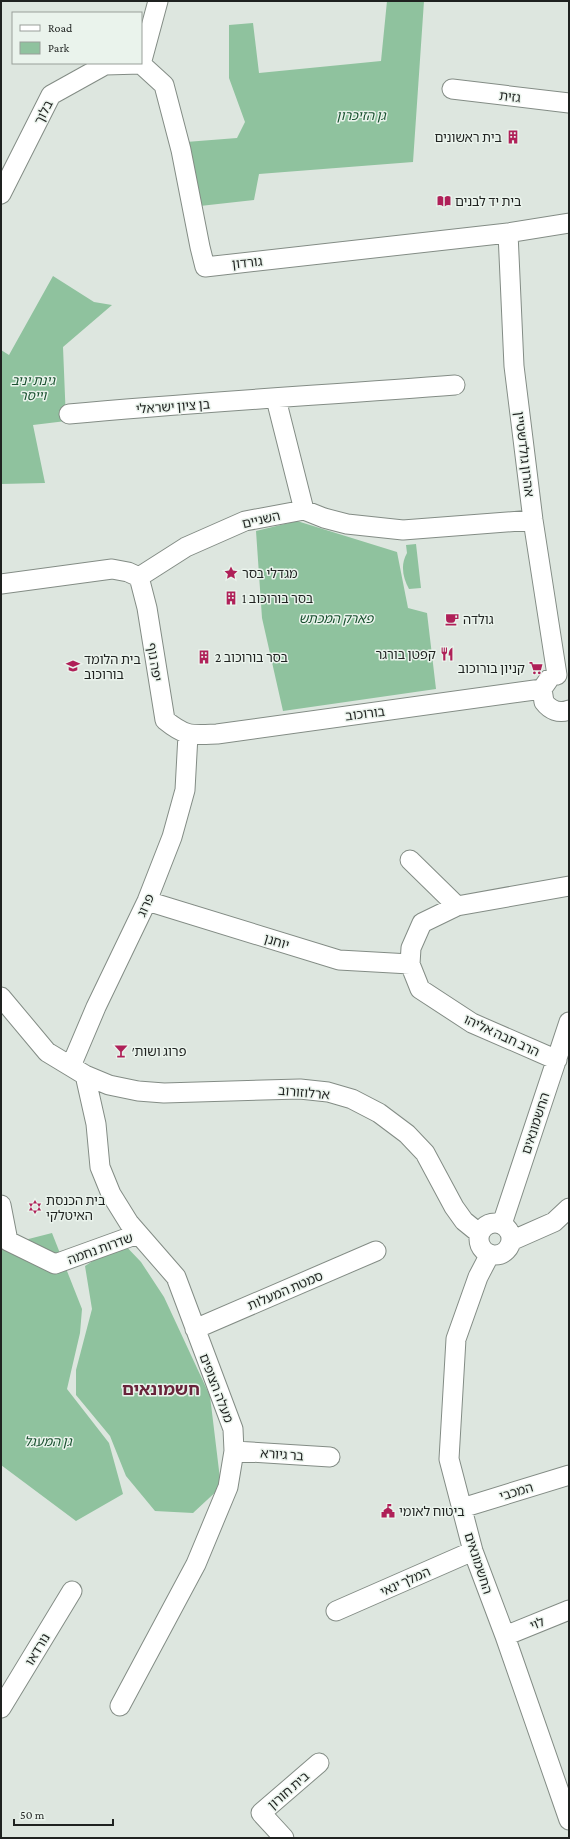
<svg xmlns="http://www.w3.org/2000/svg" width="570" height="1839" font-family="'Crimson Pro','Noto Sans Hebrew',serif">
  <rect width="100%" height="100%" fill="#dde6df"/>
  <!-- green -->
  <path fill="#8fc29e" d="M 387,1 L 424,1 L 413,162 L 259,174 L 254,200 L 200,206 L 186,142 L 237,138 L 245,122 L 229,78 L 229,25 L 253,23 L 259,73 L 381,61 Z
    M 53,276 L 94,302 L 112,305 L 63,347 L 66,421 L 33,425 L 45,483 L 1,484 L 1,350 L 9,355 Z
    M 297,521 L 397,552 L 408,608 L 427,613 L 436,689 L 283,711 L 262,618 L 256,531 Z
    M 416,544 L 421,588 L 409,589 C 403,578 400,565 407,553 L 406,545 Z
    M 52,1233 L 82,1309 L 80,1333 L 67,1389 L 109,1443 L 123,1494 L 76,1521 L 1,1465 L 1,1246 Z
    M 122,1242 L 141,1262 L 164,1297 L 210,1396 L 221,1487 L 193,1513 L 155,1511 L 126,1476 L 110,1436 L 76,1395 L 76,1370 L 92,1309 L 85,1266 Z"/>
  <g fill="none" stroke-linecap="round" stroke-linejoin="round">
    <!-- minor casing -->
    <g stroke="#838c85" stroke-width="21">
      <path id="minor" d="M 141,64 L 164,85 L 181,150 L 200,247 L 205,267 L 508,233 L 569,223
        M 141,64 L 158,1
        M 452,89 L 569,103
        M 1,194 L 51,95 L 105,65 L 141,64
        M 508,233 L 514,366 L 533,520 L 557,675
        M 276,399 L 304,510
        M 69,414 C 198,402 326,395 455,385
        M 139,577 L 147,608 L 165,720 C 186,737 191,735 217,734 L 542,689
        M 139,577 L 186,547 L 245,521 L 304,510 L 324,518 L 347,524 L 403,530 L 533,520
        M 1,584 L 112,569 L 128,572 L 139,577
        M 549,679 L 542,689 L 544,702 C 550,710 559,714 569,710
        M 410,860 L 457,906
        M 147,901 L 339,960 L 410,964
        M 1,997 L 47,1052 L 85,1075 L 109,1085 L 138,1091 L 164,1093 L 300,1089 L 328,1092 L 352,1099 L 379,1113 L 407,1134 L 425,1153 L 454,1207 L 464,1221 L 480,1234
        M 557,1060 L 472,1023 L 420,989 L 410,964 L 411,948 L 422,923 L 457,906 L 569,886
        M 71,1066 L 96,1007 L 147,901 L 172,837 L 185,790 L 188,735
        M 85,1075 L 96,1124 L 100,1167 L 111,1194 L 129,1223 L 176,1277 L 233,1429 L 234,1451 L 228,1487 L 196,1564 L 120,1706
        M 1,1205 L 8,1241 L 55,1264 L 138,1234
        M479 1239a16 16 0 1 1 32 0a16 16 0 1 1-32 0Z
        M 502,1224 L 569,1022
        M 511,1241 L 554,1222 L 569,1208
        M 490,1254 L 478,1277 L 456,1339 L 449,1459 L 473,1551 L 505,1636 L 569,1820
        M 195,1329 L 376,1251
        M 234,1451 L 330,1457
        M 462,1508 L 569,1475
        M 336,1611 L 473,1551
        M 505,1636 L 569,1610
        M 1,1708 L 72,1591
        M 284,1838 L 261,1813 L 319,1763"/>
    </g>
    <!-- minor -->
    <use href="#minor" stroke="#fff" stroke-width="19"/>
  </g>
  <!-- icons -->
  <defs>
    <g id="building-bare" transform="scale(1.08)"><path d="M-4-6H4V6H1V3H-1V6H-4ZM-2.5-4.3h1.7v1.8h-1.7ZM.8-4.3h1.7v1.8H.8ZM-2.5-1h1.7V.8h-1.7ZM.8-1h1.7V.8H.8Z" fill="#af2058" stroke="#eaf3ec" stroke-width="2.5" paint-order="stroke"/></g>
    <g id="library-bare" transform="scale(1.08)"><path d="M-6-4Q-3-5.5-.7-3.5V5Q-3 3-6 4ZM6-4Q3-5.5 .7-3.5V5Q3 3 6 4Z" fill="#af2058" stroke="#eaf3ec" stroke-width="2.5" paint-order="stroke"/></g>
    <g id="sight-bare" transform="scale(1.08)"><path d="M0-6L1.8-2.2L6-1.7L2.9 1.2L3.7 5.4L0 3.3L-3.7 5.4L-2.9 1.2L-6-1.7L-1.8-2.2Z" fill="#af2058" stroke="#eaf3ec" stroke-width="2.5" paint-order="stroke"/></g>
    <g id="cafe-bare" transform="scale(1.08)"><path d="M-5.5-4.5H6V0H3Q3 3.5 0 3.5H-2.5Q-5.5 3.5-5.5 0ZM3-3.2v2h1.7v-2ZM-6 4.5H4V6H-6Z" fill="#af2058" stroke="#eaf3ec" stroke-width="2.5" paint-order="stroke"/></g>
    <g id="restaurant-bare" transform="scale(1.08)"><path d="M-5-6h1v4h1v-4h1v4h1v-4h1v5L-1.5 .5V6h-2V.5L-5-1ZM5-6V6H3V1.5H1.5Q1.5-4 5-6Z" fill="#af2058" stroke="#eaf3ec" stroke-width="2.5" paint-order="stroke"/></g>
    <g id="school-bare" transform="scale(1.08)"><path d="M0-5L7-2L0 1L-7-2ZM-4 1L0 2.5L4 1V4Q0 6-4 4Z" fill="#af2058" stroke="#eaf3ec" stroke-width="2.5" paint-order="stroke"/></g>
    <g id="supermarket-bare" transform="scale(1.08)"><path d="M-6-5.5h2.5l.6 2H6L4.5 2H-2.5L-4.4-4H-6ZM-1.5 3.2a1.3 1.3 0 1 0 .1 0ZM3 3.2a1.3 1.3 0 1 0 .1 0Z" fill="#af2058" stroke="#eaf3ec" stroke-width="2.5" paint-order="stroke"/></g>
    <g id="bar-bare" transform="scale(1.08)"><path d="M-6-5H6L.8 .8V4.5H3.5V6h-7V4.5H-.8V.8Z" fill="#af2058" stroke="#eaf3ec" stroke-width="2.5" paint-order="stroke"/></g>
    <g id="synagogue-bare" transform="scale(1.08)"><path d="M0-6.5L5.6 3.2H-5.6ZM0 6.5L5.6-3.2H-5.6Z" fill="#af2058" stroke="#eaf3ec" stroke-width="2.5" paint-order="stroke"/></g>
    <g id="civic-bare" transform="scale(1.08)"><path d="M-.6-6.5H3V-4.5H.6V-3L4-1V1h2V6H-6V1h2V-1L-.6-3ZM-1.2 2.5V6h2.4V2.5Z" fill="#af2058" stroke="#eaf3ec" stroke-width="2.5" paint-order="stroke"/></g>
  </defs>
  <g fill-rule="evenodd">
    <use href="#building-bare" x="513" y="137"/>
    <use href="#library-bare" x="444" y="201"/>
    <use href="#sight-bare" x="231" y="573"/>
    <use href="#building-bare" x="231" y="598"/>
    <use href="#cafe-bare" x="452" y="619"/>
    <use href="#restaurant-bare" x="447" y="654"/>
    <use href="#building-bare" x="204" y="657"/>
    <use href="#school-bare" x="73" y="666"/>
    <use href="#supermarket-bare" x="536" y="668"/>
    <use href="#bar-bare" x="121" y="1051"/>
    <use href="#synagogue-bare" x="35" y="1207"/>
    <use href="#civic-bare" x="388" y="1511"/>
  </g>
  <g text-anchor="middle" stroke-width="3" stroke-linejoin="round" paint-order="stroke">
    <!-- street labels -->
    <g font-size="13" fill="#1f2220" stroke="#eaf3ec">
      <text transform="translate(510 96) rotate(7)" y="5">גזית</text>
      <text transform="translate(43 112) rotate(-63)" y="5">בלוך</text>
      <text transform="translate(247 262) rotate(-6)" y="5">גורדון</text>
      <text transform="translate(173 406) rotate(-4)" y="5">בן ציון ישראלי</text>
      <text transform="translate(525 454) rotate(83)" y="5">אהרון גולדשטיין</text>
      <text transform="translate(261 519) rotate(-13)" y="5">השניים</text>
      <text transform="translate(155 662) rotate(81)" y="5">יפה נוף</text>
      <text transform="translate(365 713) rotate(-7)" y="5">בורוכוב</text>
      <text transform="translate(145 905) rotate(-66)" y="5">פרוג</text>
      <text transform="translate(277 941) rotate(17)" y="5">יוחנן</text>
      <text transform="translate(502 1035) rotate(25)" y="5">הרב חבה אליהו</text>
      <text transform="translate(304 1092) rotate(5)" y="5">ארלוזורוב</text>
      <text transform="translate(535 1123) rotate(-72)" y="5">החשמונאים</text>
      <text transform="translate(100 1248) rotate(-20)" y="5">שדרות נחמה</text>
      <text transform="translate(285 1290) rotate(-23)" y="5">סמטת המעלות</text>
      <text transform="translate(217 1388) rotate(69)" y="5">מעלה הצופים</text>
      <text transform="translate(282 1454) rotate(4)" y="5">בר גיורא</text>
      <text transform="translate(516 1491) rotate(-17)" y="5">המכבי</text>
      <text transform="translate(479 1563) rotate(72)" y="5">החשמונאים</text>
      <text transform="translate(405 1581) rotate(-24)" y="5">המלך ינאי</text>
      <text transform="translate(537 1623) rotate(-22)" y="5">לוי</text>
      <text transform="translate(37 1649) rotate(-59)" y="5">נורדאו</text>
      <text transform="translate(288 1790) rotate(-41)" y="5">בית חורון</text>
    </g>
    <!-- park labels -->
    <g font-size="13" font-style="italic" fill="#19502f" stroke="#eaf3ec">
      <text x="361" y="120">גן הזיכרון</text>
      <text x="33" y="385">גינת יניב<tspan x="33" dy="15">וייסר</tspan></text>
      <text x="336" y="623">פארק המכתש</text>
      <text x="48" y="1446">גן המעגל</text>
    </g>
    <!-- poi labels -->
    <g font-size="13" fill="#1f2220" stroke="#eaf3ec" text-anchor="start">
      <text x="502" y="142" text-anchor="end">בית ראשונים</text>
      <text x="455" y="206">בית יד לבנים</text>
      <text x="242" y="578">מגדלי בסר</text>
      <text x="242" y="603">בסר בורוכוב 1</text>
      <text x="463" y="624">גולדה</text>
      <text x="436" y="659" text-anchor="end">קפטן בורגר</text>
      <text x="215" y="662">בסר בורוכוב 2</text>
      <text x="84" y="664">בית הלומד<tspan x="84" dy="15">בורוכוב</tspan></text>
      <text x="525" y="673" text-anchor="end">קניון בורוכוב</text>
      <text x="132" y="1056">פרוג ושות׳</text>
      <text x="46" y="1205">בית הכנסת<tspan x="46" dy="15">האיטלקי</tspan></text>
      <text x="399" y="1516">ביטוח לאומי</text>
    </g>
    <!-- district labels -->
    <g font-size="17" font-weight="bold" fill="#68243a" stroke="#eaf3ec">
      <text x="161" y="1395">חשמונאים</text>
    </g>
  </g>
  <!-- border -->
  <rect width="570" height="1839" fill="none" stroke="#1f2220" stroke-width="4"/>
  <!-- legend -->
  <rect x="12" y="12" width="130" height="52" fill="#eaf3ec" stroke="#999f9a"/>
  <rect x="20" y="25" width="20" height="6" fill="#ffffff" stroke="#999f9a"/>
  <text x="48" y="32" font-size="12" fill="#1f2220">Road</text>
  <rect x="20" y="42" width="20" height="12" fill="#8fc29e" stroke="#999f9a"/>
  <text x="48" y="52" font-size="12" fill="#1f2220">Park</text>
  <!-- scale -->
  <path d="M14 1819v6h99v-6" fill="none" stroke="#1f2220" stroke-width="2"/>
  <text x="20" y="1819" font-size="12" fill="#1f2220" stroke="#eaf3ec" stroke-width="3" paint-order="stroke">50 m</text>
</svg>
